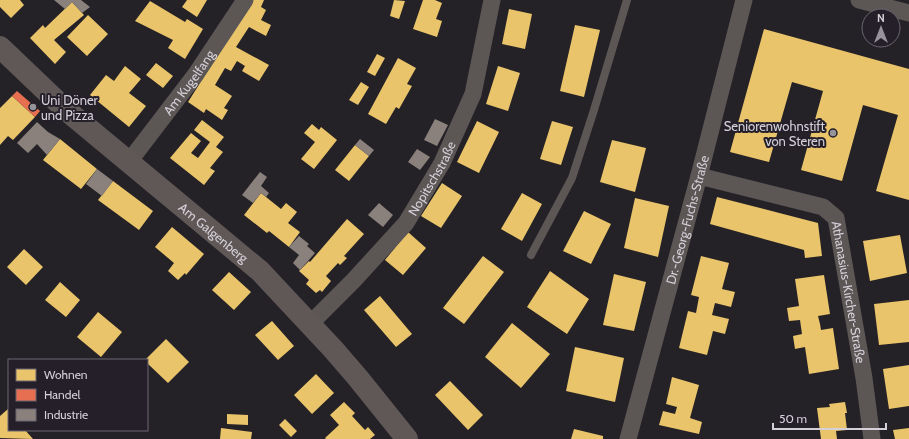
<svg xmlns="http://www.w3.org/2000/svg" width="909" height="439" font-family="Cabin,sans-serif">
  <rect width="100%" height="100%" fill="#252227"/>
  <!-- homes -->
  <path fill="#e9c46a" d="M 0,0 L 20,0 L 24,5 L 11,18 L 0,7 Z
    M 187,0 L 207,0 L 197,17 L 182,7 Z
    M 252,0 L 264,0 L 261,7 L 266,10 L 261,20 L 271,25 L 266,36 L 249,27 L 236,47 L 269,65 L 259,81 L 242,71 L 245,66 L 237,61 L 231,71 L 225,68 L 215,85 L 232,96 L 224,108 L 228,110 L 222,120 L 206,109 L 204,113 L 188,102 L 245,12 Z
    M 394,0 L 405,1 L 399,19 L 390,16 Z
    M 423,0 L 435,0 L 442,3 L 436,19 L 442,21 L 437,37 L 413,29 Z
    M 150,1 L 185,22 L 187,19 L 203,29 L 185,59 L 168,48 L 173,40 L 135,21 Z
    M 72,2 L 84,15 L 54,40 L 66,52 L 55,64 L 30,38 L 43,25 L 45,28 Z
    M 509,9 L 532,14 L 525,49 L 502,44 Z
    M 88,15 L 108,34 L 87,56 L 67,37 Z
    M 575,25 L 600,30 L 584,97 L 560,91 Z
    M 764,29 L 909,69 L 909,200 L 876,191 L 898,115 L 863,105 L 842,181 L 801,170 L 823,91 L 792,82 L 769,162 L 730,152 Z
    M 377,54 L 385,58 L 375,76 L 367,72 Z
    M 398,58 L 416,68 L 407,84 L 412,86 L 399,109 L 396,107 L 386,124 L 368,114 Z
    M 156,63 L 173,76 L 163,88 L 146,75 Z
    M 125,66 L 141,79 L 129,93 L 146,106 L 129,127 L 90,95 L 106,75 L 114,81 Z
    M 498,66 L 520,73 L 508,111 L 486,104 Z
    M 361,82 L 369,87 L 358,105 L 349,100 Z
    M 12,96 L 35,117 L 13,140 L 8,136 L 0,145 L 0,108 Z
    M 202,120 L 224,137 L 216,147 L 223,152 L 210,168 L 215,171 L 204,185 L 170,158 L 191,133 L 201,141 L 191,153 L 198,158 L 210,142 L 194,130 Z
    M 477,121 L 499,132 L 479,173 L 457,162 Z
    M 552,121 L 573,127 L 561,165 L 540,159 Z
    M 312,124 L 319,130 L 321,127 L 337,140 L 314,169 L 301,159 L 315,142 L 304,133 Z
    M 60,139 L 97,169 L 81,189 L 43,160 Z
    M 612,140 L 646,148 L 635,192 L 600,182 Z
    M 355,145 L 369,156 L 349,181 L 335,170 Z
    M 113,181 L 153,211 L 139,230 L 98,200 Z
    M 442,183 L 462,196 L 441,228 L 421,216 Z
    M 261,193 L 281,209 L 286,203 L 297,212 L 288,223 L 300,232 L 289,247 L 269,231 L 267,233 L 244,215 Z
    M 522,193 L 542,204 L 522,241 L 501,229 Z
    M 717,197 L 818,223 L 822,256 L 805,258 L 804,250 L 710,224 Z
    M 635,198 L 669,206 L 658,257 L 624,248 Z
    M 584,211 L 611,224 L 591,264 L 563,251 Z
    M 347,219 L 364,234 L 344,256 L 347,258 L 340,265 L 338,263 L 326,276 L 331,281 L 322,292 L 320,290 L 316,293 L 306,284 L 309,280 L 299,271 L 309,261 L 310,262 Z
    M 172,227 L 204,254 L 186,275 L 185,273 L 178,280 L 168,271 L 174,263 L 155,247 Z
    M 408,232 L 426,248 L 403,275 L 385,260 Z
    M 900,235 L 907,273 L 870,281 L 863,241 Z
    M 24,249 L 43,267 L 26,285 L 7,267 Z
    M 483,256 L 504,272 L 464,324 L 443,308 Z
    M 701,256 L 729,263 L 722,289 L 735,292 L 731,307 L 715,303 L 712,315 L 729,319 L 725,334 L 713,331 L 707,355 L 679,348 L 688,311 L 696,313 L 699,297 L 691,295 Z
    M 550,271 L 589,299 L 567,334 L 527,307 Z
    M 229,272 L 251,292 L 234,310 L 212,290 Z
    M 614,274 L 646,282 L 634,331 L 603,325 Z
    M 824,275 L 830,314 L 818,316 L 820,324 L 821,330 L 833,328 L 839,369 L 809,374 L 805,347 L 795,349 L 793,336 L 802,334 L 800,320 L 789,321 L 787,308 L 799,306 L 795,279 Z
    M 60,282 L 80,300 L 66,317 L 45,300 Z
    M 380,296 L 412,334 L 396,347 L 364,310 Z
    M 909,300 L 909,342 L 879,345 L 874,304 Z
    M 98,312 L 122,332 L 101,357 L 77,337 Z
    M 272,321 L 294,346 L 278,360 L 255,335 Z
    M 512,323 L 550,354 L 521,388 L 485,357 Z
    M 166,339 L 189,362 L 168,383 L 147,363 L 147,360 L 145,360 Z
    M 575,347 L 624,358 L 615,402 L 566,391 Z
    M 909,365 L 909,406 L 889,409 L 883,369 Z
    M 316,374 L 334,393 L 312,414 L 294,395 Z
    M 672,377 L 699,385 L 690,418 L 702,422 L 699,434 L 659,425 L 663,411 L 675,414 L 677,407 L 666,404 Z
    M 450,381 L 483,415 L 468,430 L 435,395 Z
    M 344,402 L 355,413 L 352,416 L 365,430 L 368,427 L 375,435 L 370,439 L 326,439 L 325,438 L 339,425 L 330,415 Z
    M 845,402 L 847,413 L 845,413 L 847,430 L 836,431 L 837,439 L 821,439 L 817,408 L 830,407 L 829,404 Z
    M 8,409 L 9,430 L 25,430 L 33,439 L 0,438 L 0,416 Z
    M 227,414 L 248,415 L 248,425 L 227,424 Z
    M 285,419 L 297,431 L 291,437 L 279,425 Z
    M 221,428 L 252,432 L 251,439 L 220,439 Z
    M 909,428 L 909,439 L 895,439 L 893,430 Z
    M 574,429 L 603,436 L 603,439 L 571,439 Z"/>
  <!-- shops -->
  <path fill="#e76f51" d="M 17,91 L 40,111 L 35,117 L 12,96 Z"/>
  <!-- industry -->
  <path fill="#8a817c" d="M 54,0 L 81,0 L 90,7 L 82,13 L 72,2 L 65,9 Z
    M 435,119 L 448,125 L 437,146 L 424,140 Z
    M 37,122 L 48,132 L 60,139 L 47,155 L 37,144 L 28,153 L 17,143 Z
    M 360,139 L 374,150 L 369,156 L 355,145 Z
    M 417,149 L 430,157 L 420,170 L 408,162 Z
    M 97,169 L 113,181 L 102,196 L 86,184 Z
    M 260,172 L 267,177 L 261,186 L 269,193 L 266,197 L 261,193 L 253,203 L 242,195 Z
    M 379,203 L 393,215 L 383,227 L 368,215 Z
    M 299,236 L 309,244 L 307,246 L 315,253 L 300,270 L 293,263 L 299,255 L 289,247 Z"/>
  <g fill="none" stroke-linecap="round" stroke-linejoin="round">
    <!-- lane -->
    <path stroke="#5c5655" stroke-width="8" d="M 531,255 L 572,178 L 594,110 L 627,0"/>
    <!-- street -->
    <g stroke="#5c5655" stroke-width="17">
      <path d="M 859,0 L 909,13"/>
      <path id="s1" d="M 128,163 L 196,74 L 245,0"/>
      <path id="s2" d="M 699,176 L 823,207 L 836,218 L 864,378 L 872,439"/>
      <path id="s3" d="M 310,324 L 354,280 L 406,223 L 442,163 L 473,94 L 492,0"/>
      <path id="s4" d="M 628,439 L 699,176 L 744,0"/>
    </g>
    <!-- secondary -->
    <path stroke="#605857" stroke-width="22" id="s5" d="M 0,47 L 65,109 L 260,271 L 333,349 L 358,378 L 407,439"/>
  </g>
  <!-- markers -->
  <g fill="#97939a" stroke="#251f2a" stroke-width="1.5">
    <circle cx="33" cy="107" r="4"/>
    <circle cx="833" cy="133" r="4"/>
  </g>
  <g text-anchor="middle" stroke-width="4" stroke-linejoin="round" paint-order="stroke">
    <!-- street labels -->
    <g font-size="13" fill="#d4d0d8" stroke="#251f2a">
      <text dy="5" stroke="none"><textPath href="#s1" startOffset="101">Am Kugelfang</textPath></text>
      <text dy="5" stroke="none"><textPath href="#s3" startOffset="191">Nopitschstraße</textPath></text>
      <text dy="5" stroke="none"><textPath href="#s4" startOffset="227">Dr.-Georg-Fuchs-Straße</textPath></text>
      <text dy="5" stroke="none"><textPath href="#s5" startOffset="283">Am Galgenberg</textPath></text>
      <text dy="5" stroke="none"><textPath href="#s2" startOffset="220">Athanasius-Kircher-Straße</textPath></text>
    </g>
    <!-- poi labels -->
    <g font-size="13" fill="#d4d0d8" stroke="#251f2a" text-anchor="start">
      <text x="41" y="105">Uni Döner<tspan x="41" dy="15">und Pizza</tspan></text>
      <text x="825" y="131" text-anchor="end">Seniorenwohnstift<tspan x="825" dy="15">von Steren</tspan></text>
    </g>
  </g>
  <!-- legend -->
  <rect x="8" y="359" width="140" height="72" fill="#251f2a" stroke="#6b6670"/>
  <rect x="16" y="369" width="20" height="12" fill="#e9c46a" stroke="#6b6670"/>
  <text x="44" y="379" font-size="12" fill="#d4d0d8">Wohnen</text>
  <rect x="16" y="389" width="20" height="12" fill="#e76f51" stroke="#6b6670"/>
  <text x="44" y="399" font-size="12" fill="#d4d0d8">Handel</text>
  <rect x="16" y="409" width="20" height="12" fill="#8a817c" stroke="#6b6670"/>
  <text x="44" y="419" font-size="12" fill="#d4d0d8">Industrie</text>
  <!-- north arrow -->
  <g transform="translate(881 28)"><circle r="19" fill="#251f2a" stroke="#6b6670"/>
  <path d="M0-3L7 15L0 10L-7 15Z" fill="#97939a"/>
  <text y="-6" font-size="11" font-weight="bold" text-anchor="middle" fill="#d4d0d8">N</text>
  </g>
  <!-- scale -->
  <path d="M773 423v6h113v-6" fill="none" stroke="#d4d0d8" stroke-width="2"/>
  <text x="779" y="423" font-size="12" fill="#d4d0d8" stroke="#251f2a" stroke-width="3" paint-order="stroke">50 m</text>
</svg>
